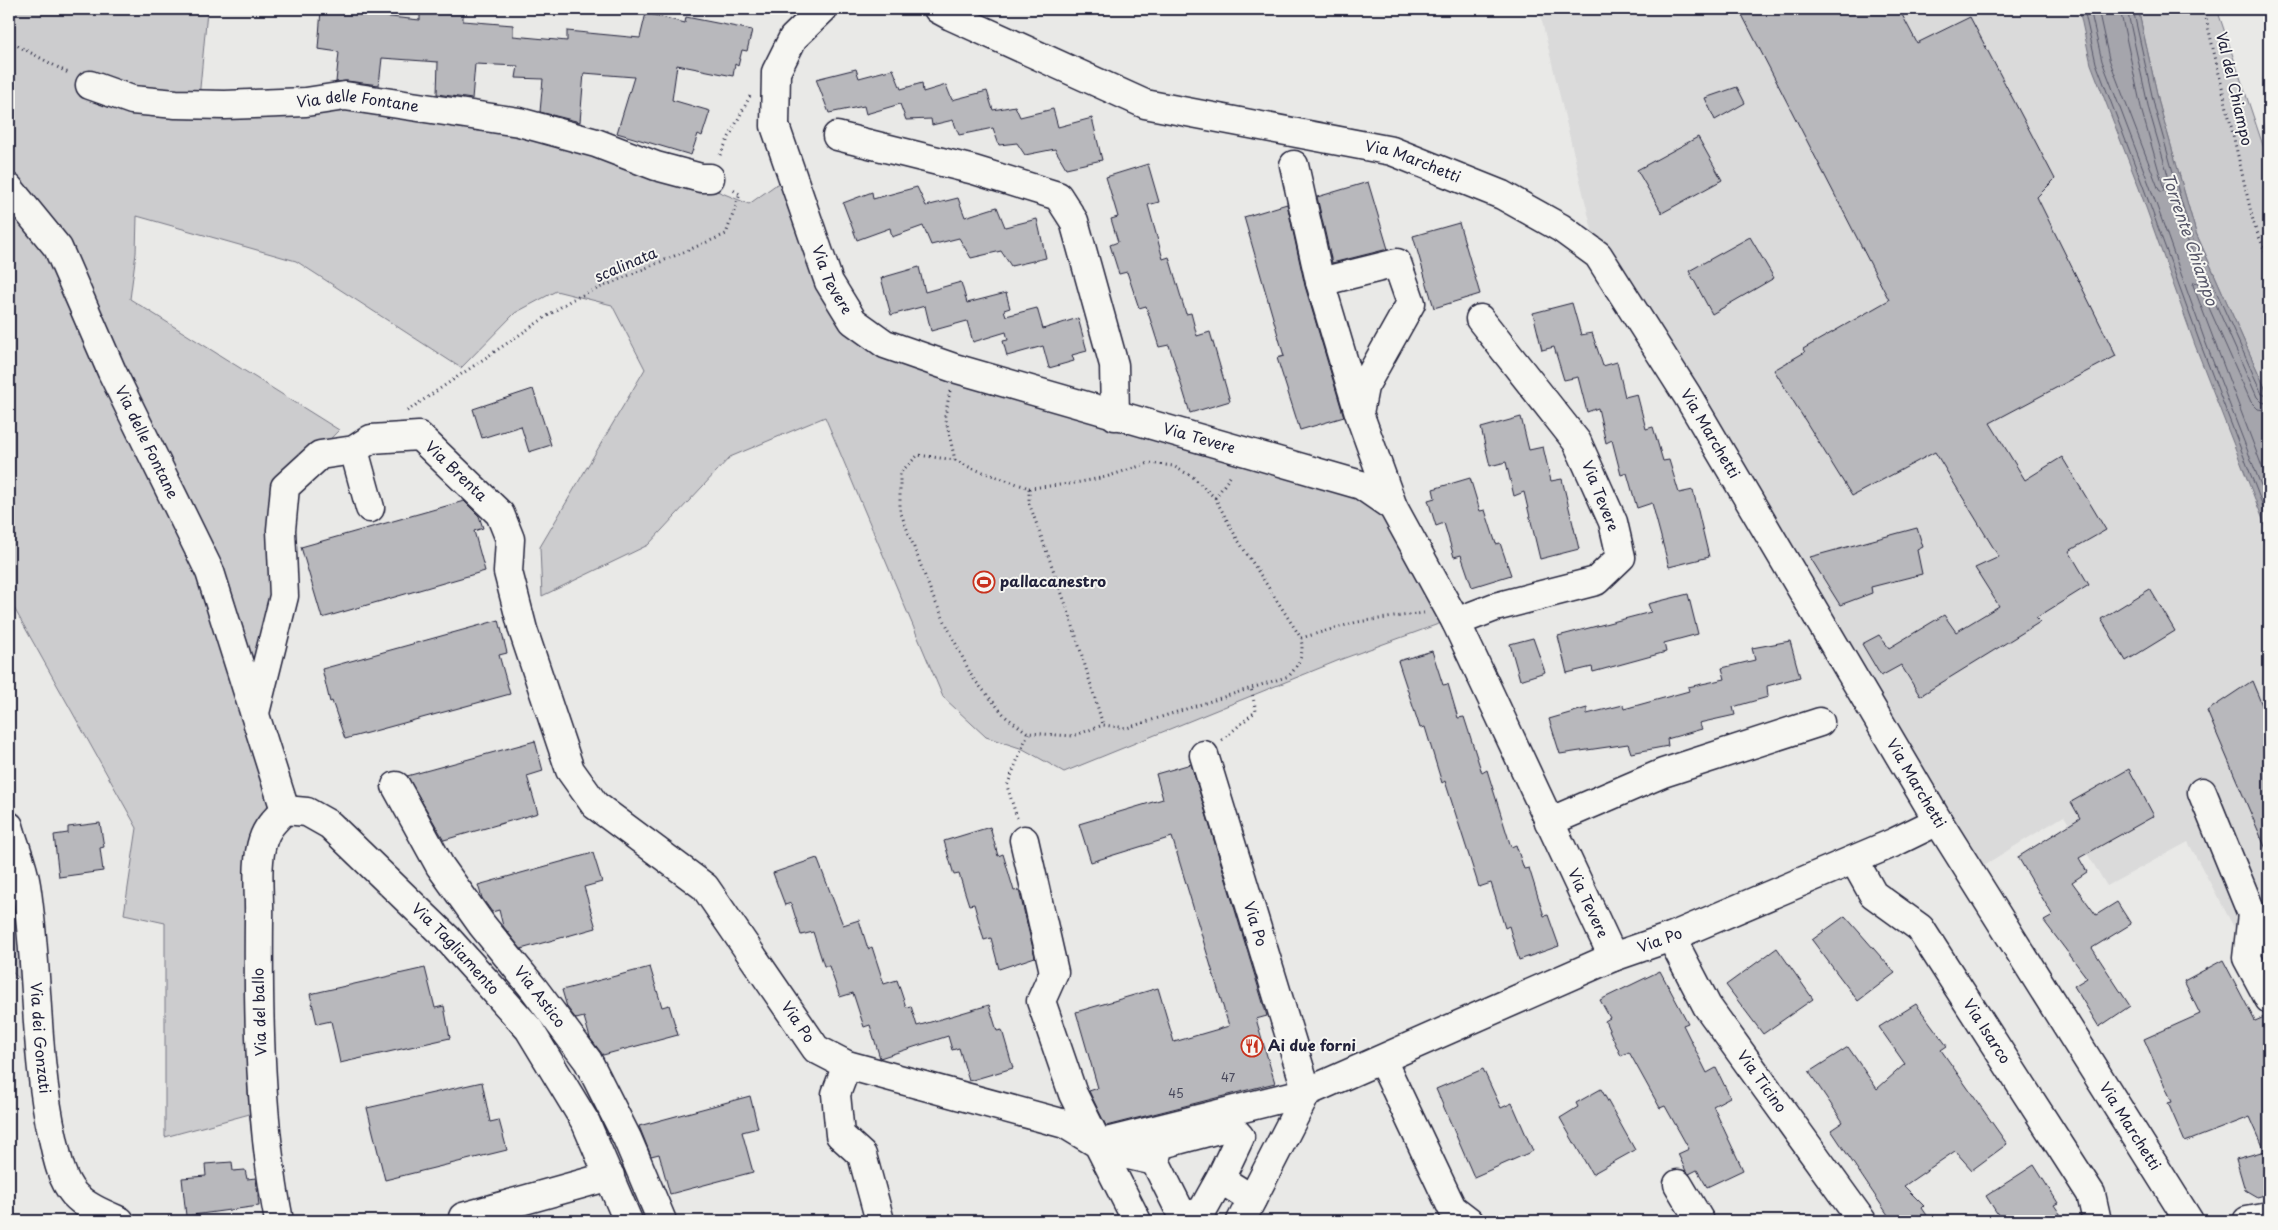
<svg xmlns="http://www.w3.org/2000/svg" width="2278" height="1230" font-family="'Playpen Sans',sans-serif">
  <rect width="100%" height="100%" fill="#e9e9e7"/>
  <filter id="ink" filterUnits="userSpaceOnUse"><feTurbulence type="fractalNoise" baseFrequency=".02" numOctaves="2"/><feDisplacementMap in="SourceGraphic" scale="10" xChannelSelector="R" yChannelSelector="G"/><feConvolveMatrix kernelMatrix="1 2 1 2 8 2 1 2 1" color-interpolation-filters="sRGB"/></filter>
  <g filter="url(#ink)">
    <!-- built -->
    <path fill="#dadada" d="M 1539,9 L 2087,9 L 2269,535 L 2269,992 L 2188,842 L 2107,886 L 2064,816 L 1971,873 L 1598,255 Z"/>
    <!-- green -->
    <path fill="#ccccce" stroke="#777784" d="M 9,9 L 198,9 L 207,11 L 198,110 L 346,108 L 520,133 L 680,176 L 749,204 L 791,174 L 838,291 L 880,333 L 1366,478 L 1444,622 L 1342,659 L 1064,772 L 1023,749 L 986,737 L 943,697 L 825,417 L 730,457 L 648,545 L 542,596 L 540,547 L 645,369 L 612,305 L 556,291 L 515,313 L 461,368 L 296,261 L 137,216 L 136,253 L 130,299 L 339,430 L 300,470 L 278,594 L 248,713 L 278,806 L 261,832 L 257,1112 L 165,1137 L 165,923 L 124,914 L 137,828 L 9,599 Z
      M 2138,9 L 2217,9 L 2269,163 L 2269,397 L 2196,233 L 2160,107 Z
      M 9,849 L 28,987 L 9,969 Z"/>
    <!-- water -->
    <path fill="#a5a5ac" stroke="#71717f" d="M 2079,9 L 2138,9 L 2160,107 L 2196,233 L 2269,397 L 2269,535 L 2195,345 L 2139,188 L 2091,64 Z"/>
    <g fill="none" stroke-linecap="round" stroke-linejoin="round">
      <!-- shore -->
      <path stroke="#565668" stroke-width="1" d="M 2084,9 L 2096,63 L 2143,186 L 2200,343 L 2269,522
        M 2090,9 L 2102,61 L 2149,184 L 2205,341 L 2269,506
        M 2098,9 L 2109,59 L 2159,190 L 2162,192 L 2164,189 L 2142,112 L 2120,9
        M 2127,9 L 2149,110 L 2186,237 L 2257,397 L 2262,402 L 2269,404
        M 2133,9 L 2155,109 L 2191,235 L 2262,394 L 2269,397
        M 2269,411 L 2258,409 L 2251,402 L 2198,283 L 2194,282 L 2193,285 L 2269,485"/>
    </g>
    <!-- building -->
    <path fill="#b8b8bc" stroke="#22223b" d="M 1739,9 L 1899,9 L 1917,43 L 1970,17 L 2055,179 L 2037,197 L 2116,356 L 1990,423 L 2025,480 L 2062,457 L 2106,530 L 2069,551 L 2089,585 L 2036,618 L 2040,622 L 1920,696 L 1901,665 L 1881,676 L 1862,644 L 1879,635 L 1889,648 L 1944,615 L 1956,632 L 1999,606 L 1975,568 L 1999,557 L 1935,452 L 1852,496 L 1774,370 L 1805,352 L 1803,349 L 1889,300 Z
      M 321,10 L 420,20 L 420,10 L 463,12 L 463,21 L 513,25 L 513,36 L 567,41 L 567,31 L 640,38 L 646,13 L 685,23 L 686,17 L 752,30 L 747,51 L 742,50 L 738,66 L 735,64 L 733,76 L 677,65 L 672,100 L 710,111 L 702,136 L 698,134 L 691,155 L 617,133 L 634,77 L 584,73 L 580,122 L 540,112 L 543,79 L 516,78 L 518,66 L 475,64 L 472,99 L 437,94 L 438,62 L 382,58 L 379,85 L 347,81 L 336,82 L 339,52 L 318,49 Z
      M 856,69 L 859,78 L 893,69 L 901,89 L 922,83 L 923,92 L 946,85 L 952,100 L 987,91 L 993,110 L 1015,106 L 1020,117 L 1053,109 L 1058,127 L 1092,118 L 1102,160 L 1066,168 L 1055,149 L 1025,155 L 1017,143 L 999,145 L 993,128 L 959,135 L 953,120 L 932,125 L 931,119 L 906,120 L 900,104 L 866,114 L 864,106 L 829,113 L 816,79 Z
      M 1737,87 L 1745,103 L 1715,120 L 1705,98 Z
      M 1698,137 L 1722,180 L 1662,213 L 1637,170 Z
      M 1148,164 L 1159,202 L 1148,205 L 1163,259 L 1169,257 L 1186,314 L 1191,313 L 1197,336 L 1210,332 L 1230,401 L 1190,413 L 1169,345 L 1159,347 L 1146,306 L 1139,308 L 1127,272 L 1119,274 L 1110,245 L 1118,242 L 1111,219 L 1118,217 L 1106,177 Z
      M 1368,182 L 1388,249 L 1332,263 L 1317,197 Z
      M 917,187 L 926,206 L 958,198 L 965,217 L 997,207 L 1005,227 L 1037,219 L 1046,258 L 1011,266 L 1001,251 L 971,258 L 959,238 L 931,245 L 923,226 L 892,237 L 890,228 L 857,240 L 843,203 L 872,192 L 873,199 Z
      M 1287,204 L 1305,286 L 1344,417 L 1300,430 L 1277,358 L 1284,356 L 1244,217 Z
      M 1459,223 L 1480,294 L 1434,308 L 1413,236 Z
      M 1750,237 L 1774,278 L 1712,314 L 1689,271 Z
      M 919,267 L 925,292 L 961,282 L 967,303 L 1006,293 L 1010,308 L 1004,310 L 1006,316 L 1037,308 L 1043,329 L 1078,318 L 1087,351 L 1072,355 L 1074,361 L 1049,368 L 1043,346 L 1007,356 L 1003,341 L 1008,340 L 1006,332 L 973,342 L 967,321 L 931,331 L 925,306 L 891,315 L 881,278 Z
      M 1572,303 L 1581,335 L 1592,333 L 1603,366 L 1617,362 L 1625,397 L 1637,394 L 1646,429 L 1653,427 L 1663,461 L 1669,460 L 1679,493 L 1693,490 L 1709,557 L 1669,567 L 1652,503 L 1637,508 L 1627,473 L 1621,475 L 1612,440 L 1606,443 L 1598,408 L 1587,412 L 1578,377 L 1564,380 L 1554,347 L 1542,350 L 1533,313 Z
      M 533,389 L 551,445 L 529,452 L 521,426 L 482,438 L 473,409 Z
      M 1521,417 L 1529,450 L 1543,447 L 1551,481 L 1562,479 L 1579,549 L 1540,559 L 1524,492 L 1514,496 L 1506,462 L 1490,466 L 1481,428 Z
      M 1470,478 L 1480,511 L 1485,510 L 1496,544 L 1500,543 L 1511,575 L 1472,587 L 1461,555 L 1454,557 L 1444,523 L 1436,526 L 1428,500 L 1435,498 L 1433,489 Z
      M 464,501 L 479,516 L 483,528 L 474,531 L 485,571 L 322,618 L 301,547 Z
      M 1917,528 L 1923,547 L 1917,550 L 1922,574 L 1871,587 L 1872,593 L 1840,605 L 1810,557 Z
      M 2150,589 L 2175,631 L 2126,661 L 2101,619 Z
      M 1688,594 L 1698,634 L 1664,643 L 1666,652 L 1593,672 L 1592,667 L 1567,673 L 1558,636 L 1651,612 L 1648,604 Z
      M 499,620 L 507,653 L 499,655 L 510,694 L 345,739 L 332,701 L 330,702 L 322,669 Z
      M 1533,638 L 1545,672 L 1520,680 L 1510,644 Z
      M 1790,641 L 1800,677 L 1767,686 L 1768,697 L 1733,707 L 1735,715 L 1699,723 L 1702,729 L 1667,739 L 1668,746 L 1631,753 L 1628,744 L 1560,754 L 1549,719 L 1587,708 L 1587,714 L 1623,705 L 1624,709 L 1689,691 L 1688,687 L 1725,679 L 1722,668 L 1755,660 L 1752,648 Z
      M 1432,651 L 1443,685 L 1448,684 L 1458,718 L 1464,717 L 1482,773 L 1487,770 L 1511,847 L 1516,845 L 1524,869 L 1529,868 L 1544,916 L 1548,915 L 1559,946 L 1519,960 L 1509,926 L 1505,928 L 1491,883 L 1479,887 L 1445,781 L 1442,783 L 1425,727 L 1420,728 L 1398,661 Z
      M 2252,681 L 2269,722 L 2269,856 L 2207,711 Z
      M 535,741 L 543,771 L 527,776 L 538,813 L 444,840 L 407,776 Z
      M 1191,764 L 1267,1016 L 1256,1019 L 1275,1083 L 1106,1126 L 1089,1091 L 1098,1088 L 1076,1012 L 1158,988 L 1174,1042 L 1229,1026 L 1172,837 L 1091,862 L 1079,824 L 1163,799 L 1156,774 Z
      M 2129,769 L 2154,816 L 2079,858 L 2087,872 L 2072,882 L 2096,915 L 2117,902 L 2131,924 L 2092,948 L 2130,1006 L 2099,1027 L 2074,986 L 2087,978 L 2044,921 L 2053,916 L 2018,857 L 2080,818 L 2071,802 Z
      M 100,823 L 104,847 L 100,848 L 103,871 L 59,877 L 54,835 L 68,833 L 68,827 Z
      M 990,827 L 998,856 L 1003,854 L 1014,891 L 1019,890 L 1035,957 L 999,969 L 991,938 L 984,940 L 974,904 L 969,905 L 959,874 L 954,875 L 944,841 Z
      M 593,853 L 602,882 L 584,887 L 596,928 L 521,949 L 503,926 L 499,910 L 492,912 L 482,898 L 478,885 Z
      M 817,858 L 843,925 L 859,920 L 868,949 L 872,947 L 884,984 L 897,980 L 906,1007 L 911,1006 L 917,1026 L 989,1005 L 997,1031 L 1002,1030 L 1013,1068 L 969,1081 L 959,1048 L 952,1050 L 948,1036 L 880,1058 L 870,1025 L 864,1027 L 853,993 L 840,997 L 829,966 L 824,966 L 813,932 L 801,935 L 791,903 L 785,905 L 773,873 Z
      M 1845,916 L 1895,973 L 1858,1001 L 1812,940 Z
      M 1777,948 L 1813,999 L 1763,1034 L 1726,985 Z
      M 2223,960 L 2255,1021 L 2269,1015 L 2269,1194 L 2257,1197 L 2245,1190 L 2236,1159 L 2265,1151 L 2250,1117 L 2185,1142 L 2168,1103 L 2172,1102 L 2144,1039 L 2200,1014 L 2184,981 Z
      M 650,967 L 662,1007 L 669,1005 L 678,1035 L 603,1055 L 590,1038 L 584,1017 L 576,1019 L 567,1007 L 562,990 Z
      M 425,968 L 435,1008 L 444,1006 L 450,1038 L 340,1063 L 331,1021 L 317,1024 L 310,994 Z
      M 1660,971 L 1688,1023 L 1683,1025 L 1707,1073 L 1716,1068 L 1730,1097 L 1713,1106 L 1743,1170 L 1707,1187 L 1697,1170 L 1689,1174 L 1686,1171 L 1678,1154 L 1689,1149 L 1665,1106 L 1660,1108 L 1629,1052 L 1621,1056 L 1605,1021 L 1610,1018 L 1600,1000 Z
      M 1916,1004 L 1947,1046 L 1941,1050 L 2007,1144 L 1972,1170 L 1955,1151 L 1904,1186 L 1924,1206 L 1922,1208 L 1931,1221 L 1892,1221 L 1831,1130 L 1843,1122 L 1809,1072 L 1848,1047 L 1877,1089 L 1905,1064 L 1879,1027 Z
      M 1483,1069 L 1501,1108 L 1512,1103 L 1533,1151 L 1474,1177 L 1436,1089 Z
      M 482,1082 L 490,1122 L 499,1120 L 507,1150 L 385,1180 L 367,1108 Z
      M 1601,1089 L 1635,1150 L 1592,1174 L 1560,1118 L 1578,1107 L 1576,1103 Z
      M 750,1096 L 758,1128 L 742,1132 L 753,1172 L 670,1194 L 659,1154 L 651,1156 L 639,1126 Z
      M 232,1162 L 233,1171 L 245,1170 L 247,1179 L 256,1178 L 259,1206 L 186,1216 L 182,1178 L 206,1176 L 205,1164 Z
      M 2034,1165 L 2058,1203 L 2054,1205 L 2065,1221 L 2002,1221 L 1986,1196 Z"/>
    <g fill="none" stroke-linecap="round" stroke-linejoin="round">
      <!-- minor casing -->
      <g stroke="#22223b" stroke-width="31">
        <g id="minor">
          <path id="s1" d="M 823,9 L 793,38 L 776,72 L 775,126 L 829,282 L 853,321 L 885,344 L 954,368 L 1361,485 L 1393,507 L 1456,622 L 1613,957"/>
          <path id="s2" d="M 938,9 L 951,16 L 1145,104 L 1392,151 L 1502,195 L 1561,228 L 1598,255 L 1687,395 L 1938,821 L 2189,1221"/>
          <path id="s3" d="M 90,85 L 132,100 L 176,104 L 225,105 L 306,102 L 345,96 L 519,122 L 596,143 L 656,166 L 701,178 L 710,178"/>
          <path d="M 837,136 L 974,170 L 1058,196 L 1074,221 L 1114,365 L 1115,416"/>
          <path d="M 1294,165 L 1320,282"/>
          <path id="s4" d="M 9,188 L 58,248 L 112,372 L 210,572 L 285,810"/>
          <path d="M 1359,413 L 1320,282 L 1397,263 L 1411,303 L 1364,387 L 1359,413 L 1393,507"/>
          <path d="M 354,450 L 370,508"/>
          <path d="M 1456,622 L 1495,607 L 1596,581 L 1621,557 L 1613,522 L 1577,442 L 1480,319"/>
          <path id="s5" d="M 255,713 L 284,596 L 281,530 L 285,487 L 320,455 L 354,450 L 371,439 L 419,436 L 500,514 L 510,539 L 508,572 L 523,630 L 570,770 L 595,805 L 705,887 L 816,1049 L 847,1065 L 1065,1124 L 1098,1144 L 1137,1221"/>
          <path id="s6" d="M 396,786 L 440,866 L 482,925 L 534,989 L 588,1061 L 627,1138 L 662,1221"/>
          <path d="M 2202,792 L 2252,914 L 2247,958 L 2269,999"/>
          <path id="s7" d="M 285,810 L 307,812 L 330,825 L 447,938 L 529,1029 L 586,1123 L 628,1221"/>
          <path d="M 1549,822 L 1663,773 L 1820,722"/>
          <path id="s8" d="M 9,826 C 14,845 23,865 26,885 C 39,969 34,1055 53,1138 C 57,1157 61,1179 74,1194 C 86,1207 104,1214 120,1221"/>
          <path d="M 1024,840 L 1054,972 L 1041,1001 L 1073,1094 L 1098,1144 L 1307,1092 L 1204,755"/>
          <path id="s9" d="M 1854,860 L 1873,894 L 1920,928 L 2091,1194 L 2097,1221"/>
          <path id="s10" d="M 1671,937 L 1707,1006 L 1862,1221"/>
          <path d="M 1382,1060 L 1452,1208 L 1469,1221"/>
          <path d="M 847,1065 L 836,1094 L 840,1135 L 862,1155 L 880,1221"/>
          <path d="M 1107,1161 L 1124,1154 L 1155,1161"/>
          <path d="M 1220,1179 L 1240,1137 L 1230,1126 L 1159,1145 L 1155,1161 L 1182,1215 L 1201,1213 L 1220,1179 L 1252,1199"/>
          <path d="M 1678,1184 L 1700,1221"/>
          <path d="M 279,1221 C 260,1123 258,1019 259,919 C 260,895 255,864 263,840 C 267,827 276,819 285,810"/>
          <path d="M 464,1221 L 463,1217 L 610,1176"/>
          <path id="s11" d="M 1241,1221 L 1307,1092 L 1613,957 L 1671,937 L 1893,843 L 1938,821"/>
          <path d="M 2247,1221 L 2269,1217"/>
        </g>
      </g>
      <!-- path -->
      <path stroke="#22223b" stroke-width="3" stroke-dasharray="1 4" stroke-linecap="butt" d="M 2204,9 L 2254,225 L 2269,260
        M 9,41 L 70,74
        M 720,155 L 751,94
        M 950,391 L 945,416 L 955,460 L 918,455 L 900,473 L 900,511 L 933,597 L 972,677 L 1006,717 L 1028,733 L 1073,736 L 1103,725 L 1127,728 L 1289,676 C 1300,663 1304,655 1301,638
        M 407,411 L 571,300 L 726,234 L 740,194 L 731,189
        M 955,460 L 971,468 L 1029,488 L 1029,503 L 1070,616 L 1103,725
        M 1029,488 L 1070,484 L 1106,477 L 1149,463 L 1173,466 L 1193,477 L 1215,498 L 1236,537 L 1301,638 L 1357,622 L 1424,613
        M 1215,498 L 1232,474
        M 1222,740 L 1256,711 L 1251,688
        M 1017,818 L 1007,786 L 1028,733"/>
      <!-- minor -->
      <use href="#minor" stroke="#f6f6f2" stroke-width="28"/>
    </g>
  </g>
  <!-- icons -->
  <defs>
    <g id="stadium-ring" transform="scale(1.125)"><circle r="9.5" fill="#f6f6f2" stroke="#c8321e" stroke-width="1.5"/><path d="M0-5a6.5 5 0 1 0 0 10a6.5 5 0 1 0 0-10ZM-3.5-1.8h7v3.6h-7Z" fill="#c8321e"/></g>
    <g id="restaurant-ring" transform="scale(1.125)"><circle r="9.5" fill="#f6f6f2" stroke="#c8321e" stroke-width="1.5"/><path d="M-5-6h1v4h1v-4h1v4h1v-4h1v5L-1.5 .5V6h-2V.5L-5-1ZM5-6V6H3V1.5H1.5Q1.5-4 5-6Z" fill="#c8321e"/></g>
  </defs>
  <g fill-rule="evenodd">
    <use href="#stadium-ring" x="984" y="582"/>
    <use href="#restaurant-ring" x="1252" y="1046"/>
  </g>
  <g text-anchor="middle" stroke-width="4" stroke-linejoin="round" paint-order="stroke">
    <!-- number labels -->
    <g font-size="12" fill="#48485b">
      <text x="1228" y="1082">47</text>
      <text x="1176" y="1098">45</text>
    </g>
    <!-- street labels -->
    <g font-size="15" fill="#22223b" stroke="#f6f6f2">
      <text transform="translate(2234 89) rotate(77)" y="5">Val del Chiampo</text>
      <text dy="5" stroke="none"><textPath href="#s3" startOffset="271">Via delle Fontane</textPath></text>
      <text dy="5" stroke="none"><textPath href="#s2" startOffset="502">Via Marchetti</textPath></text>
      <text transform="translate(626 265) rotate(-23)" y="5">scalinata</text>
      <text dy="5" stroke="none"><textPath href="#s1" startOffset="298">Via Tevere</textPath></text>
      <text dy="5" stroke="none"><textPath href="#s2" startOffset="922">Via Marchetti</textPath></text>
      <text dy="5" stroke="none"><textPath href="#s1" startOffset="712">Via Tevere</textPath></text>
      <text dy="5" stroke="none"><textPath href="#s4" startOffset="291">Via delle Fontane</textPath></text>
      <text dy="5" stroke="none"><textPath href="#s5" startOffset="431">Via Brenta</textPath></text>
      <text transform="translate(1600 496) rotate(68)" y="5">Via Tevere</text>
      <text dy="5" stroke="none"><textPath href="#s2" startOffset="1328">Via Marchetti</textPath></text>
      <text dy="5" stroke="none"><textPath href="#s1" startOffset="1361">Via Tevere</textPath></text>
      <text transform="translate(1255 924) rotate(73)" y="5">Via Po</text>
      <text dy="5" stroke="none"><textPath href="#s11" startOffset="529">Via Po</textPath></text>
      <text dy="5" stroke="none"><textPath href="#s7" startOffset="225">Via Tagliamento</textPath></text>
      <text dy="5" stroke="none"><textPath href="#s6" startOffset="256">Via Astico</textPath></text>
      <text transform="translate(260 1012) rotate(-92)" y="5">Via del ballo</text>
      <text dy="5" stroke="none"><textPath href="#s5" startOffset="1104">Via Po</textPath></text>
      <text dy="5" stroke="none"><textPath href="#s9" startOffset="220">Via Isarco</textPath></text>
      <text dy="5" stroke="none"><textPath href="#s8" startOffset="215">Via dei Gonzati</textPath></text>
      <text dy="5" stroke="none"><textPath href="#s10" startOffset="171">Via Ticino</textPath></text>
      <text dy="5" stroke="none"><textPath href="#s2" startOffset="1732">Via Marchetti</textPath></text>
    </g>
    <!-- poi labels -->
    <g font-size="15" font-weight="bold" fill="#22223b" stroke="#f6f6f2" text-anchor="start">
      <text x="1000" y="587">pallacanestro</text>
      <text x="1268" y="1051">Ai due forni</text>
    </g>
    <!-- water labels -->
    <g font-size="16" font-style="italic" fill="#565668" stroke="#f6f6f2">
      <text transform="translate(2190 239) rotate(71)" y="6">Torrente Chiampo</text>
    </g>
  </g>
  <!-- margin -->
  <rect width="2278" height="1230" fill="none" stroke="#f6f6f2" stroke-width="30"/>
  <rect x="15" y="15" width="2248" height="1200" fill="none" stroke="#22223b" stroke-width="2" filter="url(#ink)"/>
</svg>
